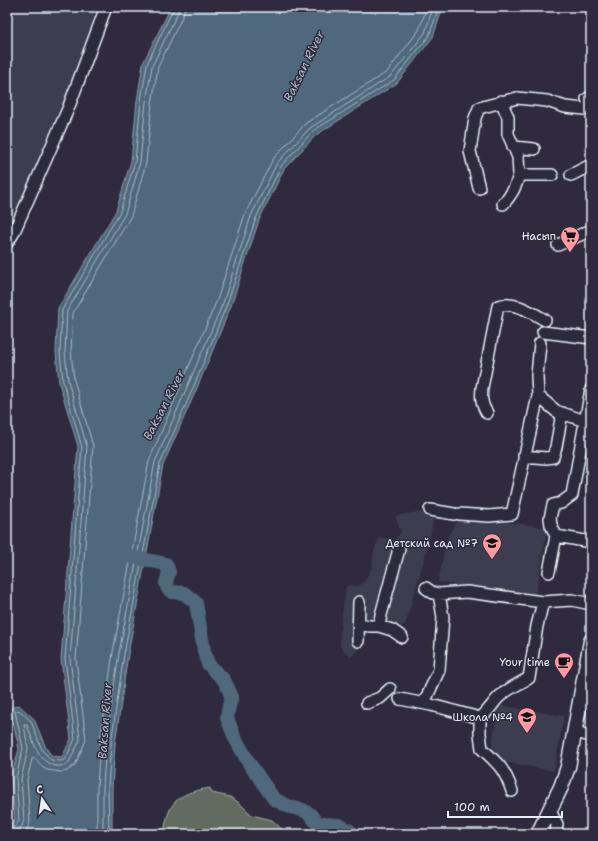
<svg xmlns="http://www.w3.org/2000/svg" width="598" height="841" font-family="'Shantell Sans',sans-serif">
  <rect width="100%" height="100%" fill="#2f2a3d"/>
  <filter id="ink" filterUnits="userSpaceOnUse"><feTurbulence type="fractalNoise" baseFrequency=".025" numOctaves="2"/><feDisplacementMap in="SourceGraphic" scale="8" xChannelSelector="R" yChannelSelector="G"/><feConvolveMatrix kernelMatrix="1 2 1 2 8 2 1 2 1" color-interpolation-filters="sRGB"/></filter>
  <g filter="url(#ink)">
    <!-- built -->
    <path fill="#3e3c50" d="M 7,7 L 97,7 L 72,86 L 7,229 Z
      M 419,512 L 434,516 L 429,543 L 405,625 L 362,629 L 361,647 L 351,657 L 340,646 L 340,630 L 346,586 L 350,585 L 358,586 L 364,582 L 372,567 L 374,552 L 379,537 L 395,540 L 401,532 L 395,516 Z
      M 459,519 L 523,524 L 547,528 L 536,594 L 529,598 L 438,582 L 447,538 L 455,524 Z
      M 498,705 L 564,716 L 554,771 L 498,761 L 491,753 Z"/>
    <!-- green -->
    <path fill="#646b5f" stroke="#a6aeac" d="M 210,788 L 212,793 L 230,797 L 238,802 L 252,815 L 272,820 L 287,834 L 164,834 C 165,827 166,819 169,812 C 176,794 193,791 210,788 Z"/>
    <!-- water -->
    <path fill="#50677b" stroke="#8d9ead" d="M 171,7 L 443,7 L 433,37 L 397,83 L 316,135 L 284,169 L 259,220 L 231,306 L 197,388 L 163,465 L 128,654 L 115,744 L 112,787 L 112,834 L 7,834 L 7,827 L 15,820 L 11,778 L 19,749 L 10,708 L 19,705 L 34,719 L 46,748 L 52,756 L 62,757 L 71,739 L 61,659 L 78,446 L 59,383 L 56,352 L 58,308 L 116,211 L 131,161 L 137,101 L 143,63 Z"/>
    <g fill="none" stroke-linecap="round" stroke-linejoin="round">
      <!-- shore -->
      <path stroke="#abbac6" stroke-width="1" d="M 7,830 C 12,830 18,824 19,820 L 16,778 L 23,748 L 15,711 L 19,710 L 31,721 L 42,750 L 51,760 L 61,761 L 65,760 L 75,739 L 65,659 L 82,447 L 63,382 L 60,352 L 62,310 L 120,212 L 135,161 L 141,101 L 147,64 L 174,7
        M 13,834 L 22,826 L 24,820 L 21,779 L 28,749 L 24,725 L 27,725 C 33,740 38,763 56,766 C 61,766 64,766 68,764 L 80,740 L 70,659 L 87,447 L 68,381 L 65,352 L 67,311 L 125,214 L 140,162 L 146,102 L 152,66 L 178,12 L 179,7
        M 22,834 L 28,828 L 30,822 L 27,780 L 32,759 L 35,758 L 42,767 L 47,770 L 61,772 L 67,771 L 75,765 L 86,740 L 76,659 L 93,446 L 74,380 L 71,352 L 73,313 L 131,216 L 146,163 L 152,103 L 158,67 L 183,15 L 185,7
        M 97,834 L 97,787 L 100,742 L 113,652 L 149,461 L 217,300 L 245,214 L 273,159 L 306,123 L 387,72 L 419,30 L 427,7
        M 103,834 L 103,787 L 106,742 L 119,653 L 155,462 L 223,303 L 251,216 L 277,163 L 310,128 L 391,76 L 425,33 L 433,7
        M 109,834 L 108,787 L 111,743 L 124,654 L 160,464 L 194,386 L 227,304 L 256,218 L 281,166 L 313,131 L 394,80 L 429,36 L 439,7"/>
      <!-- river -->
      <path stroke="#50677b" stroke-width="14" d="M 128,556 L 166,564 L 169,572 L 166,583 L 168,589 L 172,592 L 184,593 L 196,603 L 204,651 L 208,664 L 224,680 L 232,697 L 229,706 L 227,718 L 235,738 L 249,763 L 274,799 L 290,807 L 303,810 L 310,814 L 316,822 L 323,824 L 339,825 L 350,831 L 351,834"/>
      <!-- minor casing -->
      <g stroke="#e8f1f8" stroke-width="14">
        <path id="minor" d="M 587,99 L 591,97
          M 501,101 L 508,117 L 508,134 L 518,157 L 519,175 L 552,175
          M 513,147 L 534,149
          M 571,175 L 591,165
          M 479,188 L 470,151 L 475,118 L 479,108 L 517,98 L 547,101 L 565,107 L 585,109
          M 503,204 C 512,195 516,187 519,175
          M 7,243 L 13,234 L 68,109 L 106,7
          M 558,245 L 591,230
          M 543,332 L 591,338
          M 538,396 L 556,411 L 585,421
          M 487,413 C 481,404 481,397 482,388 L 498,306 C 514,301 531,312 545,320
          M 524,456 L 546,458 L 553,457 L 556,447 L 562,413
          M 430,510 L 454,514
          M 459,514 L 489,516 L 512,514 L 538,396 L 537,376 L 540,343
          M 556,536 L 591,542
          M 399,549 L 381,615 L 379,626 L 392,630 L 402,637
          M 549,572 L 556,536 L 551,525 L 550,518 L 553,505 L 561,503 L 572,495 L 591,389
          M 426,588 L 433,593 L 439,594 L 467,592 L 543,602 L 572,600 L 591,604
          M 359,624 L 369,626 L 379,626
          M 358,641 L 359,602
          M 400,699 L 431,705 L 480,718 C 487,713 491,706 497,699 C 505,690 519,684 529,678 L 537,626 L 543,602
          M 367,703 L 380,698 L 390,689
          M 424,703 L 439,670 L 443,617 L 439,594
          M 480,718 L 480,734 L 482,749 C 499,764 505,770 512,791
          M 574,732 L 591,736
          M 550,811 L 557,824 L 556,834"/>
      </g>
      <!-- major casing -->
      <g stroke="#e8f1f8" stroke-width="17">
        <path id="major" d="M 538,834 L 561,787 L 568,767 L 591,641"/>
      </g>
      <!-- minor -->
      <use href="#minor" stroke="#2f2a3d" stroke-width="11"/>
      <!-- major -->
      <use href="#major" stroke="#2f2a3d" stroke-width="14"/>
    </g>
  </g>
  <!-- icons -->
  <defs>
    <g id="supermarket-pin" transform="scale(1)"><path d="M0 17L-7.5 6A9.5 9.5 0 1 1 7.5 6Z" fill="#ff9aa2" stroke="#2f2a3d"/><path d="M-6-5.5h2.5l.6 2H6L4.5 2H-2.5L-4.4-4H-6ZM-1.5 3.2a1.3 1.3 0 1 0 .1 0ZM3 3.2a1.3 1.3 0 1 0 .1 0Z" fill="#111"/></g>
    <g id="school-pin" transform="scale(1)"><path d="M0 17L-7.5 6A9.5 9.5 0 1 1 7.5 6Z" fill="#ff9aa2" stroke="#2f2a3d"/><path d="M0-5L7-2L0 1L-7-2ZM-4 1L0 2.5L4 1V4Q0 6-4 4Z" fill="#111"/></g>
    <g id="cafe-pin" transform="scale(1)"><path d="M0 17L-7.5 6A9.5 9.5 0 1 1 7.5 6Z" fill="#ff9aa2" stroke="#2f2a3d"/><path d="M-5.5-4.5H6V0H3Q3 3.5 0 3.5H-2.5Q-5.5 3.5-5.5 0ZM3-3.2v2h1.7v-2ZM-6 4.5H4V6H-6Z" fill="#111"/></g>
  </defs>
  <g fill-rule="evenodd">
    <use href="#supermarket-pin" x="570" y="236"/>
    <use href="#school-pin" x="492" y="543"/>
    <use href="#cafe-pin" x="564" y="662"/>
    <use href="#school-pin" x="527" y="717"/>
  </g>
  <g text-anchor="middle" stroke-width="3" stroke-linejoin="round" paint-order="stroke">
    <!-- poi labels -->
    <g font-size="11" fill="#e8f1f8" stroke="#2f2a3d" text-anchor="end">
      <text x="556" y="240">Насып</text>
      <text x="478" y="547">Детский сад №7</text>
      <text x="550" y="666">Your time</text>
      <text x="513" y="721">Школа №4</text>
    </g>
    <!-- water labels -->
    <g font-size="12" font-style="italic" fill="#abbac6" stroke="#2f2a3d">
      <text transform="translate(304 66) rotate(-64)" y="4">Baksan River</text>
      <text transform="translate(164 405) rotate(-63)" y="4">Baksan River</text>
      <text transform="translate(105 721) rotate(-86)" y="4">Baksan River</text>
    </g>
  </g>
  <!-- margin -->
  <rect width="598" height="841" fill="none" stroke="#2f2a3d" stroke-width="24"/>
  <rect x="12" y="12" width="574" height="817" fill="none" stroke="#e8f1f8" stroke-width="1.5" filter="url(#ink)"/>
  <!-- north arrow -->
  <g transform="translate(42 799) rotate(347)" stroke="#2f2a3d" stroke-width="3" paint-order="stroke">
  <path d="M0-3L7 15L0 10L-7 15Z" fill="#e8f1f8"/>
  <text y="-6" font-size="11" font-weight="bold" text-anchor="middle" fill="#e8f1f8">С</text>
  </g>
  <!-- scale -->
  <path d="M448 811v6h114v-6" fill="none" stroke="#e8f1f8" stroke-width="2"/>
  <text x="454" y="811" font-size="12" fill="#e8f1f8" stroke="#2f2a3d" stroke-width="3" paint-order="stroke">100 m</text>
</svg>
